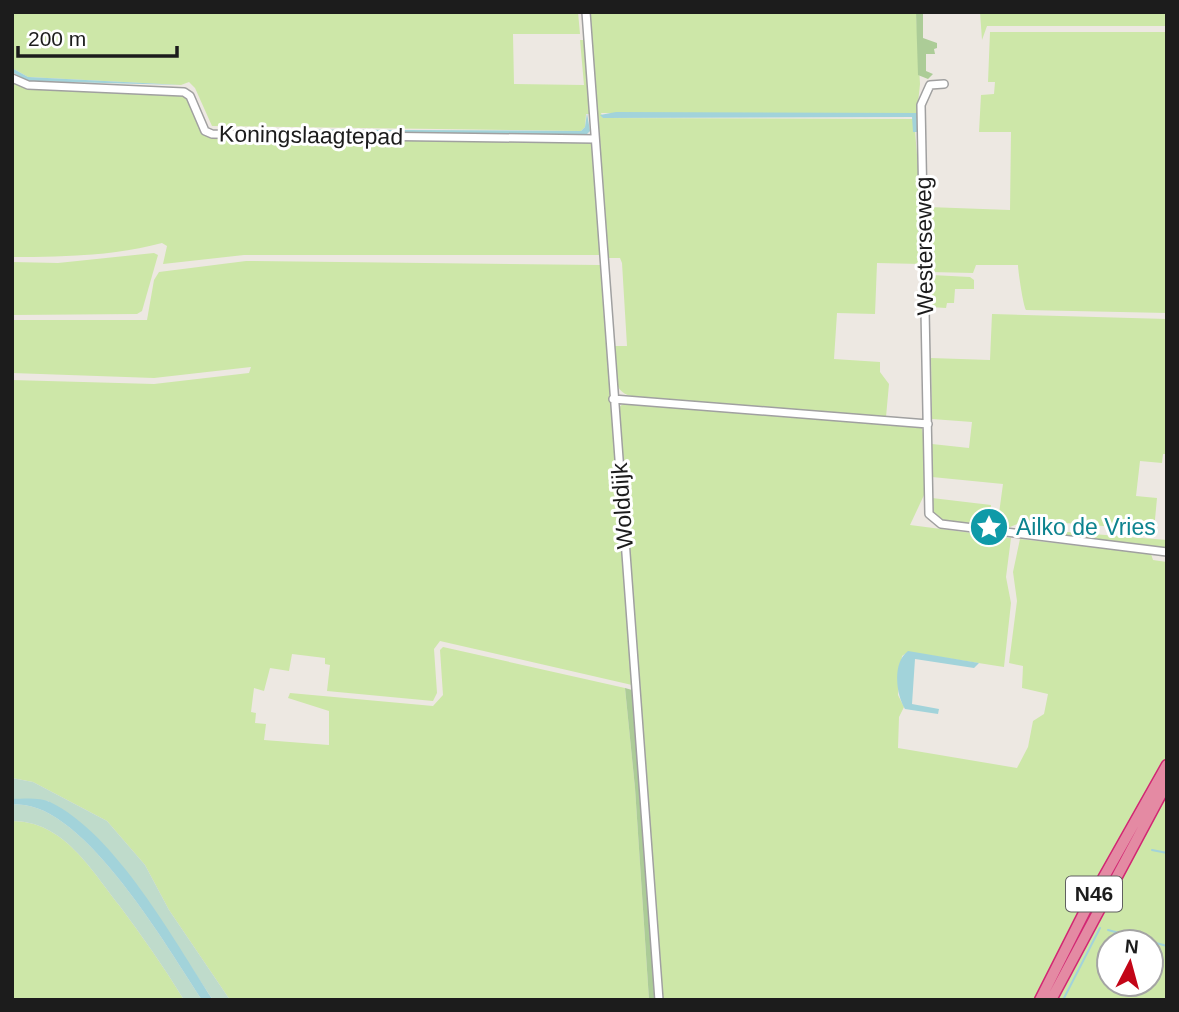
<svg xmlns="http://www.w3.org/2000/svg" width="1179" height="1012" font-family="Arial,sans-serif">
  <rect width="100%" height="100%" fill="#ede8e2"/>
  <!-- grass -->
  <path fill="#cde7a8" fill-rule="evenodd" d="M 12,12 L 578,12 L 580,34 L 513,34 L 514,84 L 584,85 L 580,40 L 585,40 L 589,114 L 586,114 L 585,127 L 581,131 L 212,126 L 195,88 L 189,82 L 181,85 L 28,77 L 12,68 Z
    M 588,12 L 916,12 L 920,84 L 917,113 L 601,113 L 603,118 L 914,119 L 922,215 L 921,264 L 877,263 L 875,314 L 837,313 L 834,359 L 880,362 L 880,372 L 889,384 L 886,417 L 632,396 C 610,393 614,364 612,346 L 627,346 L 622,263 L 620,258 L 606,258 Z
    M 980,12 L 1167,12 L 1167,26 L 987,26 L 982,40 Z
    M 990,32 L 1167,32 L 1167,313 L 1026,310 C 1023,305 1018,270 1018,265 L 976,265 L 973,273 L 930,272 L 928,207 L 1010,210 L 1011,132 L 979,132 L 981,95 L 994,94 L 995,82 L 988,82 Z
    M 12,79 L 25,86 L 186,95 L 201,131 L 216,138 L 592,142 L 600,255 L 244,255 L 163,264 L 167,246 L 162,243 C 114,256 62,257 12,257 Z
    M 154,253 L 158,255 L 142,311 L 137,314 L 12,315 L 12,262 L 58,263 Z
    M 246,261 L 600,265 L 632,685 L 440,641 L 434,649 L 437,693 L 433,701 L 327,691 L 330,665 L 325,664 L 325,658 L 292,654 L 289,671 L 270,668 L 264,691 L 254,688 L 251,712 L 256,713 L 255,723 L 266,724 L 264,740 L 329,745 L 329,711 L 288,698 L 290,693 L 433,706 L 443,695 L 440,650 L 443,647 L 625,688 L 635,788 L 649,1000 L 230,1000 L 169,910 L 145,865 L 107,821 L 33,782 L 12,778 L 12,380 L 154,384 L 249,373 L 251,367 L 154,378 L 12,373 L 12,320 L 147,320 L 154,280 L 159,272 Z
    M 932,275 L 970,277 L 974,280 L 974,289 L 955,289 L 954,303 L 947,303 L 946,308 L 930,307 Z
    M 992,314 L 1167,319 L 1167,454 L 1163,454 L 1162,463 L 1140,461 L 1136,496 L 1157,498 L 1154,530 L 1027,520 L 1005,529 L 997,528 L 1003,484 L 932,477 L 932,444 L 969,448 L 972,422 L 932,419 L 931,358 L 990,360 Z
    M 624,403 L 922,428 L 925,449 L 925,493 L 910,525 L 1011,538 L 1006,577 L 1011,603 L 1004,667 L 908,652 L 902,656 L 898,695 L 904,707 L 899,717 L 898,748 L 1017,768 L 1028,747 L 1033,721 L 1044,714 L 1048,694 L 1022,688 L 1023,666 L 1009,663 L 1017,601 L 1013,572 L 1020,539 L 1151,554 L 1153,560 L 1167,562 L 1167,758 L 1081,910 L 1035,1000 L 661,1000 L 617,409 Z
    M 932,498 L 991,505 L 988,527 L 938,519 L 931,510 Z
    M 1031,529 L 1167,540 L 1167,548 L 1031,532 Z
    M 1167,794 L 1167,1000 L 1058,1000 ZM 1109,942 L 1151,942 L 1151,984 L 1109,984 Z
    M 12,821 C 64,821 91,870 119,905 C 142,936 164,967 184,1000 L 12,1000 Z"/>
  <!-- forest -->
  <path fill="#accc97" d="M 916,12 L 923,12 L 923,38 L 937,43 L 937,48 L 934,49 L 935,54 L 926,54 L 926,71 L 933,74 L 928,79 L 918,75 Z
    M 625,688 L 632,690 L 656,1000 L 649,1000 L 635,788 Z"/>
  <!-- wetland -->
  <path fill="#bfdbcb" d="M 12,778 L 33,782 L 107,821 L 145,865 L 169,910 L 230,1000 L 213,1000 L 137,886 L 48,801 L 12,799 Z
    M 12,805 C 80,796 168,949 202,1000 L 184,1000 C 164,967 142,936 119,905 C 91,870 64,821 12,821 Z"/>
  <!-- water -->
  <path fill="#a2d3da" d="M 12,68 L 28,77 L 181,85 L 28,81 L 12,72 Z
    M 616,112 L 917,113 L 917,132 L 913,132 L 912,117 L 603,118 L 600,115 Z
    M 587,113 L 590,131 L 585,136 L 218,129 L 581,131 L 585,127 Z
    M 908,651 L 979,663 L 974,668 L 915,659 L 912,704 L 939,709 L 938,714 L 905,709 C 896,694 892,663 908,651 Z
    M 12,799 C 24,799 39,797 50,802 C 116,834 173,939 213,1000 L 202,1000 C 168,949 80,796 12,805 Z"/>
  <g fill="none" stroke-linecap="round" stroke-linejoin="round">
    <!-- stream -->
    <path stroke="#a2d3da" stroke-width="2" d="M 1152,850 L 1167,853
      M 1108,930 L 1167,946
      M 1063,1000 L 1100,928"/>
    <!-- minor casing -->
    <g stroke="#a0a0a0" stroke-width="10">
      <path id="minor" d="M 586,12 L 659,1000
        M 12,78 L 28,85 L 184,92 L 190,96 L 205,131 L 212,134 L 595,139
        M 944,84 L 930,85 L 921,105 L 929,514 L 941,524 L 1167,552
        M 613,399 L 928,424"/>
    </g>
    <!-- highway casing -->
    <g stroke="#d22773" stroke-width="13">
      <path id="highway" d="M 1040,1000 L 1087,907 L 1167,765
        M 1051,1000 L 1167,783"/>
    </g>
    <!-- minor -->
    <use href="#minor" stroke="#fff" stroke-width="7"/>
    <!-- highway -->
    <use href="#highway" stroke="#e48aa3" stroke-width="10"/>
  </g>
  <!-- icons -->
  <defs>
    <g id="sight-disc" transform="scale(2.0125)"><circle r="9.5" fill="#0f9aa8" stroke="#fff"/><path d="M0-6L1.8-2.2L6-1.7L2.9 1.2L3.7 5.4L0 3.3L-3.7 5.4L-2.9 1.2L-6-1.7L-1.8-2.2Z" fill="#fff"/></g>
  </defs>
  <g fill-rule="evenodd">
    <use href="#sight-disc" x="989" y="527"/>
  </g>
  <g text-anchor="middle" stroke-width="6" stroke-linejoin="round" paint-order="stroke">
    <!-- shield labels -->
    <rect fill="#fff" stroke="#606060" stroke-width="2" x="1066" y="876.5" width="56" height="35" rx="5"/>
    <g font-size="21" font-weight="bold" fill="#1c1c1c">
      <text x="1094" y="901">N46</text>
    </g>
    <!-- street labels -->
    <g font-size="23" fill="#1c1c1c" stroke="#fff">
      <text transform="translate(311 135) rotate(1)" y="8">Koningslaagtepad</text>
      <text transform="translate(924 246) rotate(-91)" y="8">Westerseweg</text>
      <text transform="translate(622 506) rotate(-94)" y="8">Wolddijk</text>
    </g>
    <!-- culture labels -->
    <g font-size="23" fill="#0d838f" stroke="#fff" text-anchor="start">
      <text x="1016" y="535">Ailko de Vries</text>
    </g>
  </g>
  <!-- border -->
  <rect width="1179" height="1012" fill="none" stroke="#1c1c1c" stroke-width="28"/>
  <!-- north arrow -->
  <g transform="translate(1130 963) rotate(6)"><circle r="33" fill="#ffffff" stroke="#a4a4a4" stroke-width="2"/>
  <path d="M0-5L12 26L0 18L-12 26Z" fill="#c30517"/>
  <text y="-10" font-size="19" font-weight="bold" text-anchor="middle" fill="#1c1c1c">N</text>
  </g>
  <!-- scale -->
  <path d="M18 46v10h159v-10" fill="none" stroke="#1c1c1c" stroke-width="3.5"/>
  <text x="28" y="46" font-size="21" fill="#1c1c1c" stroke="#ffffff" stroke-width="5" paint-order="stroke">200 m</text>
</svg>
